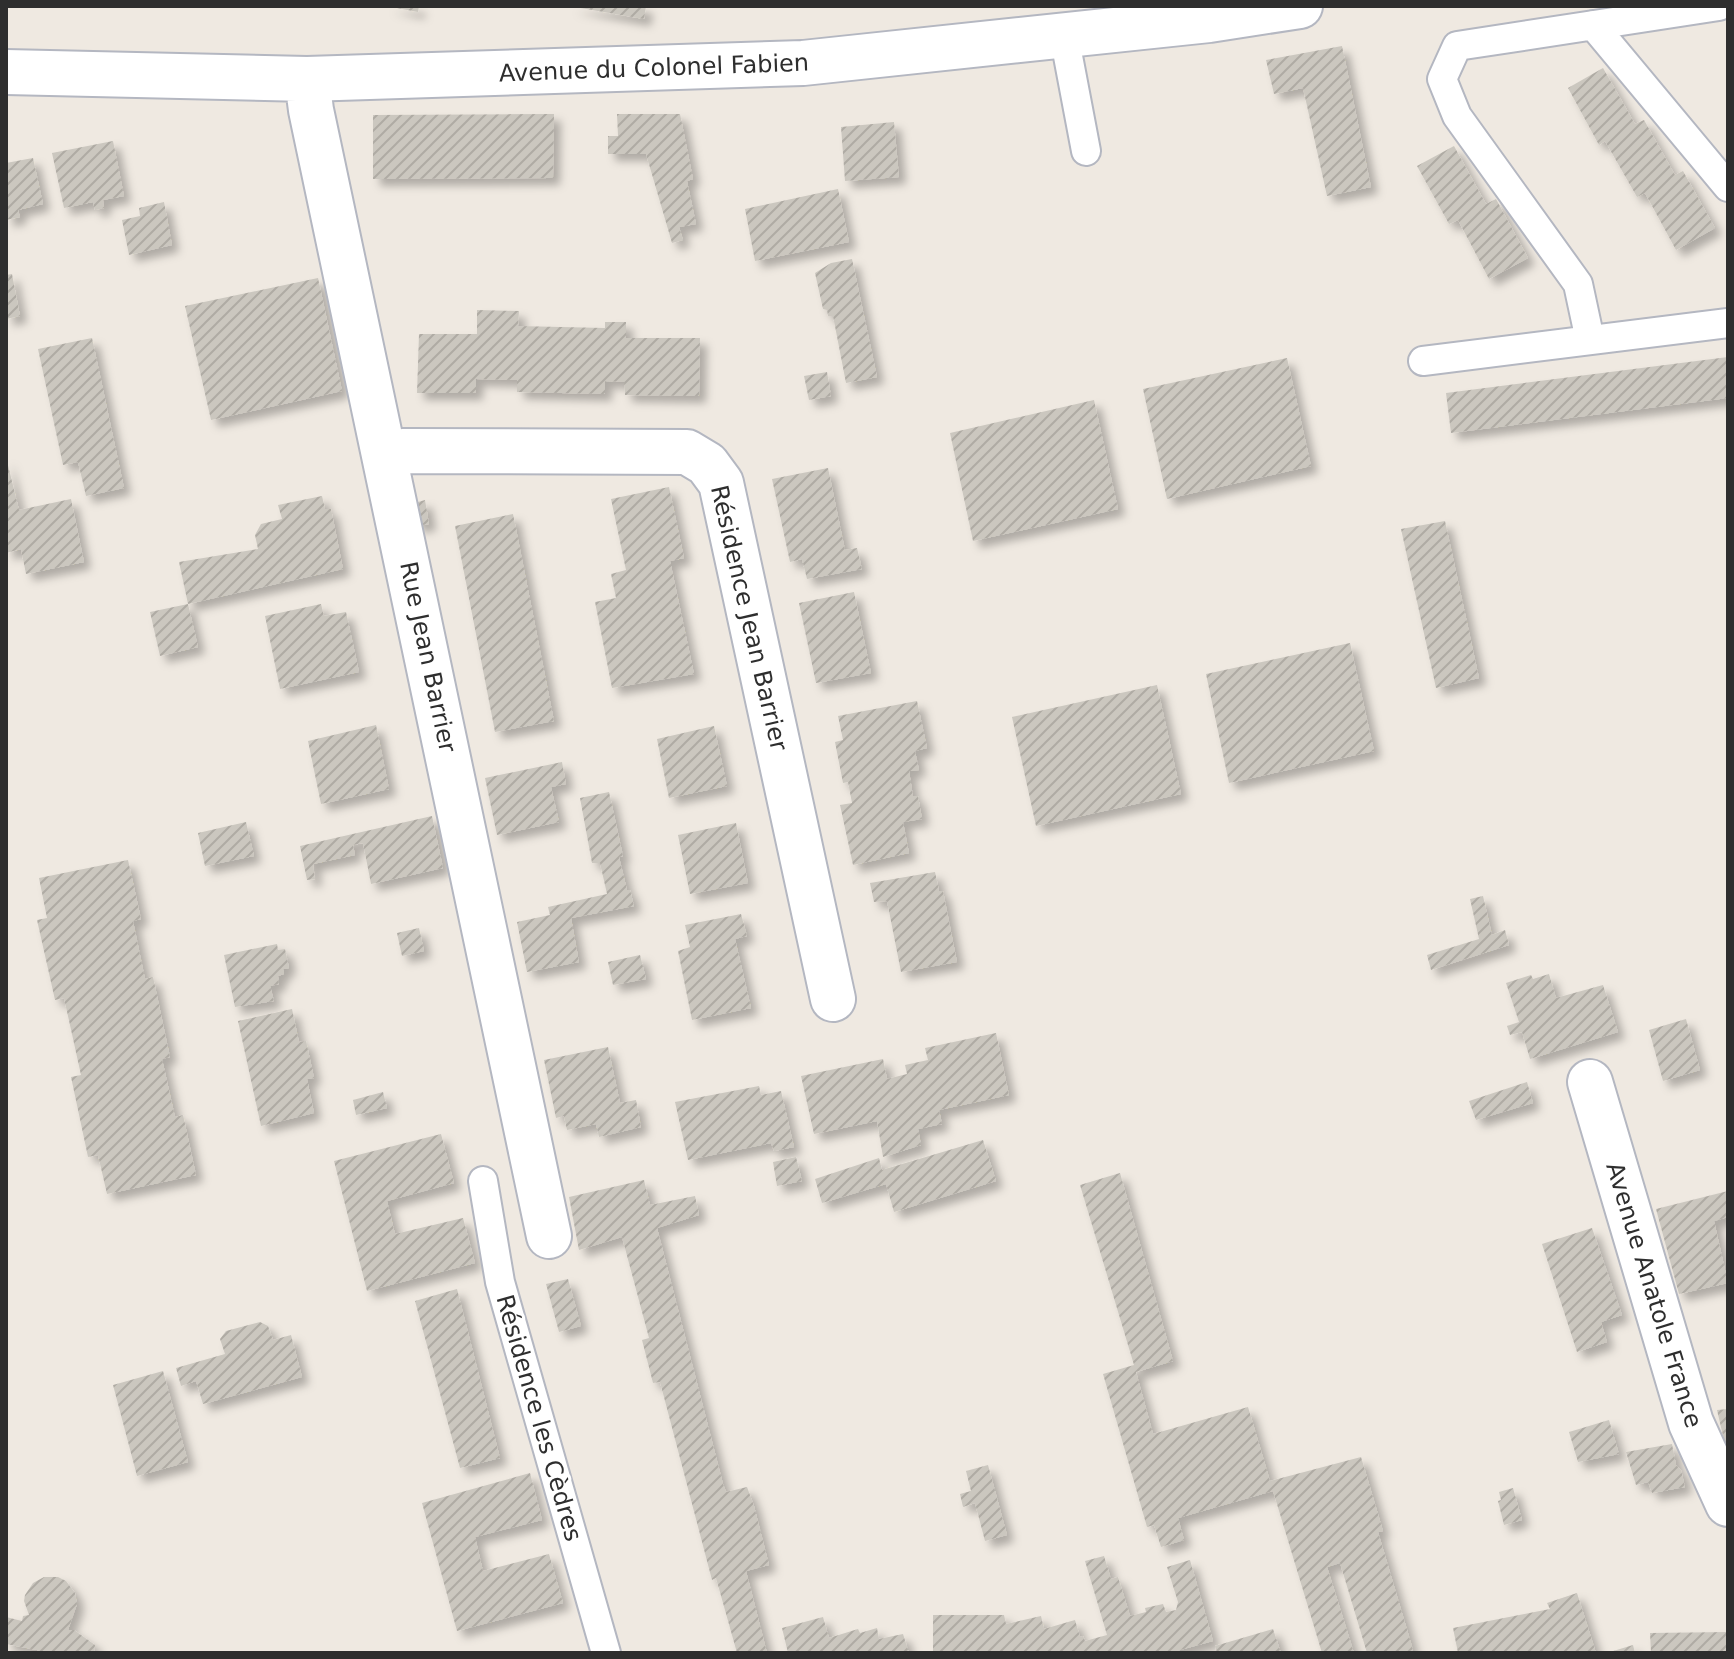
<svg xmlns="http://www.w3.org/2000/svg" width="1734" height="1659" font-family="'DejaVu Sans',sans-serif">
  <defs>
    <pattern id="building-hatch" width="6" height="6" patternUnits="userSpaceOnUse" patternTransform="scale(2)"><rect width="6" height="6" fill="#cbc7bf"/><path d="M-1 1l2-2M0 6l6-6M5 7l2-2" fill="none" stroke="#afaba4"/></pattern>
    <filter id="shadow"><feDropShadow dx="7" dy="7" stdDeviation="4" flood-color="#0004"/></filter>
  </defs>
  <rect width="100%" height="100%" fill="#efe9e1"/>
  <!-- building -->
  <path fill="url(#building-hatch)" filter="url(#shadow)" d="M 386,6 L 419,6 L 418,12 Z
    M 569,6 L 646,6 L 644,19 Z
    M 1342,46 L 1371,187 L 1327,196 L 1303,88 L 1274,94 L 1266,60 Z
    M 1603,68 L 1635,124 L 1644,120 L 1675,175 L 1683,171 L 1715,228 L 1676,250 L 1645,193 L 1637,197 L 1605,141 L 1599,145 L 1568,88 Z
    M 554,114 L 553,178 L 373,179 L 373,115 Z
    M 617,114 L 680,114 L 693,179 L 687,181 L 696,224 L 679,227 L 683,240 L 672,243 L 646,154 L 608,154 L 608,136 L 618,136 Z
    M 894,122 L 899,177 L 845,181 L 841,127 Z
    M 113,141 L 124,196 L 103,200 L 104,208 L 95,210 L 93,202 L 64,208 L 52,153 Z
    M 1454,146 L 1486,204 L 1496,199 L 1528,258 L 1489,279 L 1458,220 L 1449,224 L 1417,166 Z
    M 33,158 L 43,204 L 18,210 L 20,217 L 6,220 L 6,163 Z
    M 838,189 L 849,242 L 755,261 L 745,209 Z
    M 164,202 L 172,245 L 129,255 L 122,220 L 140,216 L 139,208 Z
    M 852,259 L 877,377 L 846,383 L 833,316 L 828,316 L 827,310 L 823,309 L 815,273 L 831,263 Z
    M 12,274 L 20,316 L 6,319 L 6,275 Z
    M 318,278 L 342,391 L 211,420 L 185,306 Z
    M 477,310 L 519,311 L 518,326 L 605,328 L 605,322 L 626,322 L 626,338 L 700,338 L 699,396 L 625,395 L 624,382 L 605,381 L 605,394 L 517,392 L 517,380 L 476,379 L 476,393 L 417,393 L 419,334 L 477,334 Z
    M 92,338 L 124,488 L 86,496 L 78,462 L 63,465 L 38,349 Z
    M 1728,357 L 1728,398 L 1451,433 L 1446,393 Z
    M 1287,358 L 1311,466 L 1167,499 L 1143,389 Z
    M 827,372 L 831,396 L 809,400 L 804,376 Z
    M 1094,400 L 1118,509 L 973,541 L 950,433 Z
    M 6,457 L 19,510 L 71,499 L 84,562 L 26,574 L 21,549 L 6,553 Z
    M 828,468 L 845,550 L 857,548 L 862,569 L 807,579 L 802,559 L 790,562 L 772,479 Z
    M 669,487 L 684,558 L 670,561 L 694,674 L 612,688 L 595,602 L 616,598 L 611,574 L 626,570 L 611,499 Z
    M 322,496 L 325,509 L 331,509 L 343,569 L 188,604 L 179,562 L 258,549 L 255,535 L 261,524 L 282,519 L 278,505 Z
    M 425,500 L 429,524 L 416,526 L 411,504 Z
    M 513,514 L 554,721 L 495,732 L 455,526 Z
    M 1445,521 L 1479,678 L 1436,688 L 1401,529 Z
    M 854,592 L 871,673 L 816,683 L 799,603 Z
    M 188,604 L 198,647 L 160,656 L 150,612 Z
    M 321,604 L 324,616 L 346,612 L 359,672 L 280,689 L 265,616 Z
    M 1350,643 L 1374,751 L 1229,783 L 1206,674 Z
    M 1157,685 L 1181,794 L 1036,826 L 1012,717 Z
    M 917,701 L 927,748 L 915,751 L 919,770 L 909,771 L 913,796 L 918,796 L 922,819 L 903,822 L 909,853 L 853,865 L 840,805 L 852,803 L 848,782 L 843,783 L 835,742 L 843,740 L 838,716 Z
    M 376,725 L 389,789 L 321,804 L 308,741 Z
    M 714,726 L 727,786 L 669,798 L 657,739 Z
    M 562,762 L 566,784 L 551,787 L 559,822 L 497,835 L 485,778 Z
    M 609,792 L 623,856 L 619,857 L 627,890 L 630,890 L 634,906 L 571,918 L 579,962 L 527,972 L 517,922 L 550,915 L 548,907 L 607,894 L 600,863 L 592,863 L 580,798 Z
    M 432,816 L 443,868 L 371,884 L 363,843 L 353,845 L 355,855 L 313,864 L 315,879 L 307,880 L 300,846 Z
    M 246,822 L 254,856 L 205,866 L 198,833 Z
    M 736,823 L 748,883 L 690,894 L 678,835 Z
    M 128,860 L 141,919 L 133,921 L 145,979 L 153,977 L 170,1057 L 162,1059 L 175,1117 L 183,1115 L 196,1175 L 107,1194 L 98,1155 L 88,1157 L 71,1077 L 81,1075 L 64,998 L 55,1000 L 37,920 L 47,918 L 39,878 Z
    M 935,872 L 939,891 L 943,891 L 957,962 L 901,972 L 887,901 L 874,902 L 870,883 Z
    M 1483,896 L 1492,935 L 1505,930 L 1509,945 L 1431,970 L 1427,955 L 1479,939 L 1470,899 Z
    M 741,914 L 747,936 L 735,939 L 751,1008 L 692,1020 L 678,951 L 690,947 L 685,925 Z
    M 419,928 L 424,951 L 402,956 L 397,933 Z
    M 277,944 L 278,950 L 285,949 L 289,968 L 283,969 L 284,974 L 278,976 L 279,984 L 270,986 L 274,1001 L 235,1007 L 224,955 Z
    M 640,955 L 646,979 L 613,985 L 608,962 Z
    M 1549,974 L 1556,998 L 1603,985 L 1618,1032 L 1530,1059 L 1522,1032 L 1510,1035 L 1507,1026 L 1519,1022 L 1506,983 L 1531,975 L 1533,979 Z
    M 292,1009 L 299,1042 L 306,1041 L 314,1078 L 307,1079 L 314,1113 L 261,1126 L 238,1021 Z
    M 1686,1019 L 1700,1070 L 1663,1081 L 1649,1030 Z
    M 996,1033 L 1009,1095 L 939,1110 L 942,1124 L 918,1129 L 921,1145 L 883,1157 L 877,1121 L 814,1134 L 801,1076 L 883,1059 L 887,1079 L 907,1074 L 905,1065 L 928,1060 L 925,1048 Z
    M 608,1047 L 620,1103 L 636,1100 L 641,1127 L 599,1137 L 596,1124 L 567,1130 L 564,1116 L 556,1118 L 544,1060 Z
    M 1527,1082 L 1533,1103 L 1476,1120 L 1469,1101 Z
    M 759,1086 L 761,1095 L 781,1091 L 794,1147 L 774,1151 L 771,1143 L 688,1160 L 675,1102 Z
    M 383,1092 L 387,1108 L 356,1115 L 353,1100 Z
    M 441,1134 L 454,1183 L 387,1201 L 395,1234 L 463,1218 L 475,1263 L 367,1291 L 334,1161 Z
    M 983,1140 L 996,1181 L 894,1212 L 886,1184 L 822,1203 L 815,1179 L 879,1158 L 882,1170 Z
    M 796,1157 L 802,1181 L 777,1186 L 773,1162 Z
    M 1120,1173 L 1173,1361 L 1136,1372 L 1153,1434 L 1248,1407 L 1270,1481 L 1361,1457 L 1383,1531 L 1378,1532 L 1413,1650 L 1403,1653 L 1390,1651 L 1367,1653 L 1340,1563 L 1327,1567 L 1354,1653 L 1322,1653 L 1273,1491 L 1178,1518 L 1184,1540 L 1161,1547 L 1154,1525 L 1147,1527 L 1103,1374 L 1134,1365 L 1080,1185 Z
    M 644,1180 L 650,1205 L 695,1196 L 699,1215 L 657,1228 L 723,1484 L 726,1492 L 747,1487 L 754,1506 L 769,1565 L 746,1571 L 767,1653 L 737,1653 L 716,1578 L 712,1580 L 660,1382 L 653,1383 L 642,1340 L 649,1338 L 622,1237 L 579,1250 L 569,1197 Z
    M 1728,1191 L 1728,1217 L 1714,1221 L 1728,1283 L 1679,1294 L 1656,1209 Z
    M 1592,1228 L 1622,1315 L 1601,1322 L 1607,1342 L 1577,1352 L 1542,1244 Z
    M 568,1279 L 581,1326 L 559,1332 L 546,1284 Z
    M 457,1289 L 500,1458 L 460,1468 L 415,1301 Z
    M 260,1322 L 268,1326 L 273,1340 L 291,1335 L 302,1377 L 203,1404 L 196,1381 L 181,1386 L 176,1368 L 225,1354 L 220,1339 L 226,1331 Z
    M 163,1371 L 188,1462 L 137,1476 L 113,1385 Z
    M 1728,1409 L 1728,1453 L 1727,1453 L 1717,1410 Z
    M 1609,1420 L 1619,1454 L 1578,1462 L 1569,1432 Z
    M 1672,1444 L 1676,1465 L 1681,1470 L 1685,1487 L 1652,1493 L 1648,1482 L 1636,1485 L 1626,1452 Z
    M 988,1465 L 1007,1535 L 985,1541 L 975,1503 L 963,1507 L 960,1494 L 971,1491 L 966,1471 Z
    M 530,1473 L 542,1520 L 475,1537 L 483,1571 L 549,1554 L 563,1603 L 457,1631 L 422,1503 Z
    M 1513,1488 L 1522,1520 L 1504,1525 L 1498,1501 L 1501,1500 L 1499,1492 Z
    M 1104,1556 L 1111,1579 L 1118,1577 L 1130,1616 L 1146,1612 L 1145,1608 L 1163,1604 L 1166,1612 L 1176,1610 L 1178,1602 L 1167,1567 L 1190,1560 L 1213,1641 L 1169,1653 L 933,1653 L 933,1615 L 1004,1615 L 1006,1624 L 1041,1616 L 1044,1629 L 1075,1620 L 1080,1637 L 1083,1636 L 1085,1641 L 1107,1635 L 1085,1561 Z
    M 44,1577 L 58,1577 L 66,1581 L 75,1593 L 77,1604 L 68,1630 L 74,1630 L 95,1645 L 94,1653 L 37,1653 L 37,1650 L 6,1644 L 6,1617 L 22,1621 L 23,1616 L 29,1615 L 24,1601 L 25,1595 L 33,1583 Z
    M 1577,1593 L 1596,1653 L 1458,1653 L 1453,1628 L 1550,1609 L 1547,1603 Z
    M 823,1617 L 829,1638 L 858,1629 L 860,1633 L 877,1628 L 879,1639 L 903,1634 L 909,1653 L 788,1653 L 782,1628 Z
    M 1273,1629 L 1281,1653 L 1217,1653 L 1215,1646 Z
    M 1728,1632 L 1728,1653 L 1651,1653 L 1650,1633 Z
    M 1633,1645 L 1635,1653 L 1610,1653 L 1610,1652 Z"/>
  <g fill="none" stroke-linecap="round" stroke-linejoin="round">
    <!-- service casing -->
    <g stroke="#b4b7c1" stroke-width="32">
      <path id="service" d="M 1593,25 L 1728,187
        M 1064,35 L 1086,151
        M 1590,340 L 1578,284 L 1457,116 L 1442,79 L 1457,46 L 1719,6
        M 1423,361 L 1728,323
        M 483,1181 L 500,1282 L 606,1653"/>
    </g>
    <!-- minor casing -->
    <g stroke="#b4b7c1" stroke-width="48">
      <path id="minor" d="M 6,72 L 307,79 L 803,63 L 1209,20 L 1300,6
        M 307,79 L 311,110 L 549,1236
        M 385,453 L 405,451 L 687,452 L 707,464 L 721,483 L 833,999
        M 1590,1082 L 1691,1423 L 1728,1504"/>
    </g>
    <!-- service -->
    <use href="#service" stroke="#fff" stroke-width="28"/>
    <!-- minor -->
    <use href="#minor" stroke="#fff" stroke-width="44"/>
  </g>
  <g text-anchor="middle" stroke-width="6" stroke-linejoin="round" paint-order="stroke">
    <!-- street labels -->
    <g font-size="24" fill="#2e2e2e" stroke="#fff">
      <text transform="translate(654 68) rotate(-2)" y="8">Avenue du Colonel Fabien</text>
      <text transform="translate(749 618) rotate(77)" y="8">Résidence Jean Barrier</text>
      <text transform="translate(428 657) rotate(78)" y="8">Rue Jean Barrier</text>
      <text transform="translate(1654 1295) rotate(73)" y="8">Avenue Anatole France</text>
      <text transform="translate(539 1418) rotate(74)" y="8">Résidence les Cèdres</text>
    </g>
  </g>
  <!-- border -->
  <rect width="1734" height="1659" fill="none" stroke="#2e2e2e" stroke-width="16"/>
</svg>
